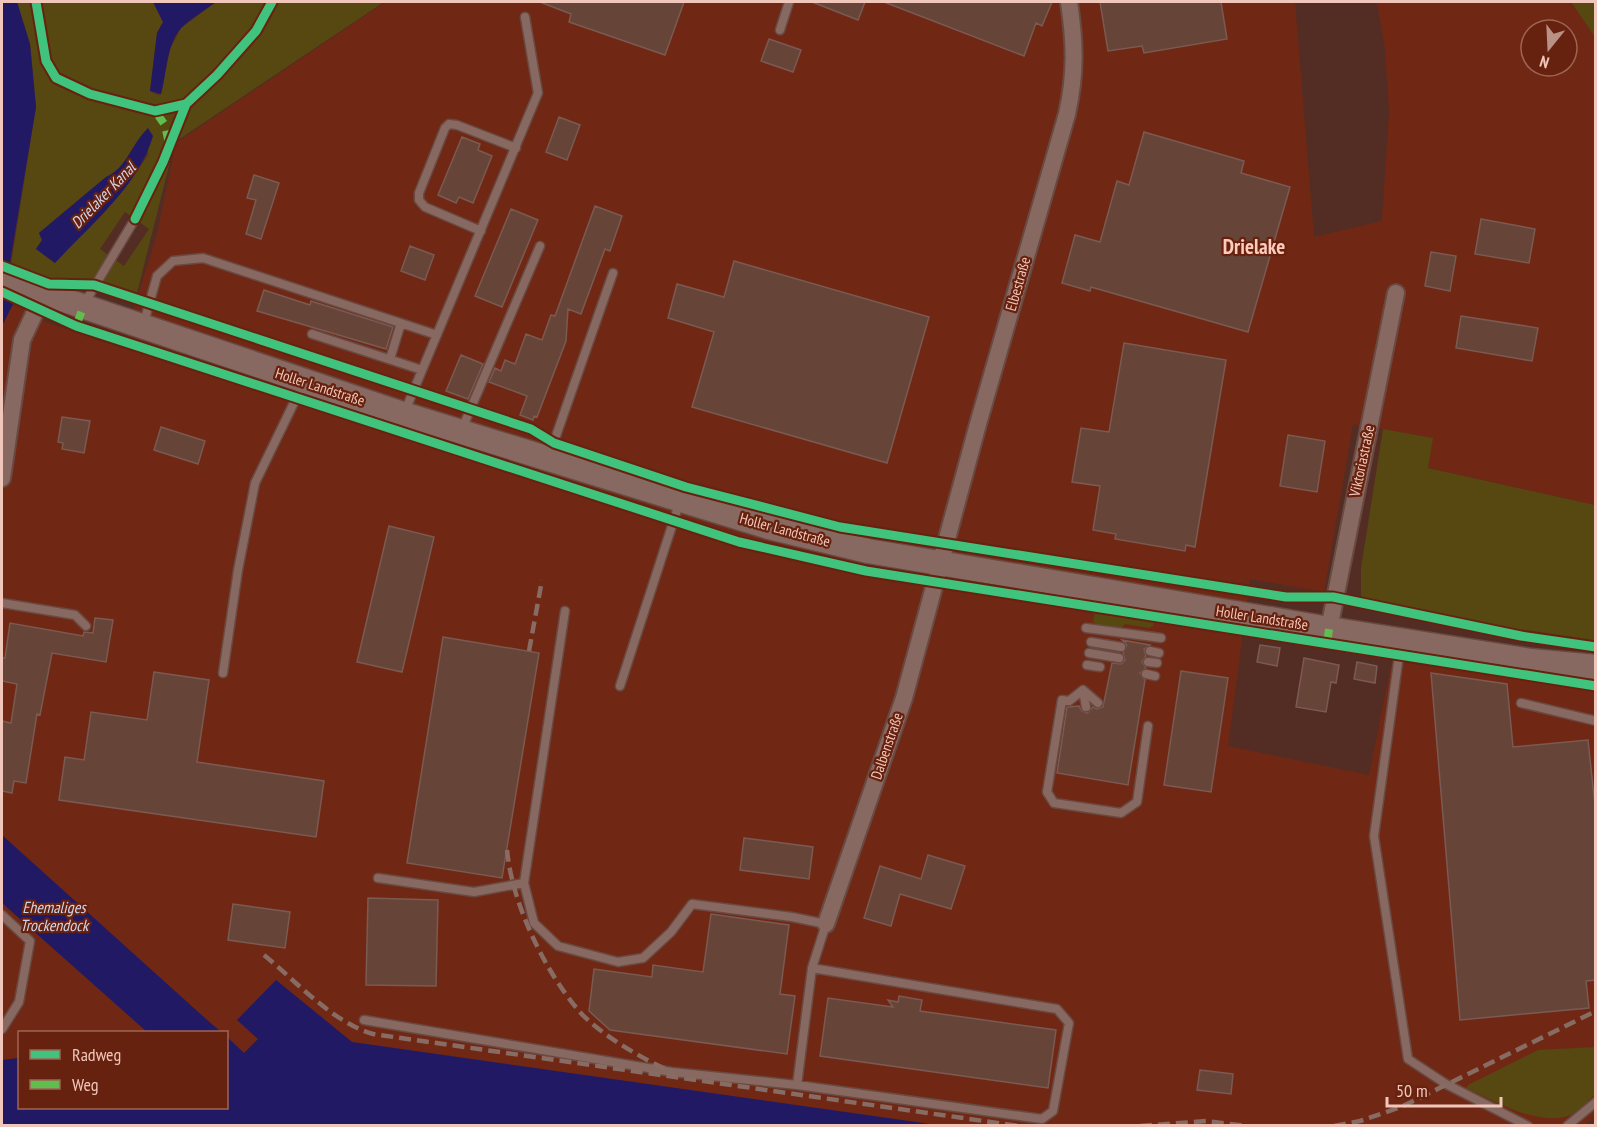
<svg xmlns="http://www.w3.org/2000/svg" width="1597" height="1127" font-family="'PT Sans Narrow',sans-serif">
  <rect width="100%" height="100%" fill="#532d23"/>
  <!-- built -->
  <path fill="#702814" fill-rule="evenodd" d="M 385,2 L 1295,2 L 1314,237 L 1382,221 L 1389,112 L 1385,49 L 1377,2 L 1571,2 L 1596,37 L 1595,505 L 1428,468 L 1432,438 L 1353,424 L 1324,592 L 1250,579 L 1228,746 L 1369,775 L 1392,661 L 1595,691 L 1595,1116 L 1584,1126 L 937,1125 L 352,1042 L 276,980 L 258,1039 L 244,1053 L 227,1037 L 226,1032 L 221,1032 L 206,1019 L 193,1032 L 20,1032 L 19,1058 L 2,1060 L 2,326 L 14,302 L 48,323 L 122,348 L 157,234 L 176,143 ZM 1531,30 L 1567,30 L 1567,66 L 1531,66 ZM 1095,611 L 1096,610 L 1153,620 L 1151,627 L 1125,623 L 1121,628 L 1094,623 Z"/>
  <!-- green -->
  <path fill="#574711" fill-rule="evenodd" d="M 17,2 L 153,2 L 163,22 L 157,33 L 150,91 L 158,95 L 161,94 L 170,49 L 181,28 L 216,2 L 384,2 L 175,142 L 137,293 L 93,280 L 50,279 L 11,264 L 36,107 L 30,44 ZM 149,129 L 148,155 L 129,183 L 55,263 L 36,249 L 42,240 L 39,233 L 106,177 C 129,167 129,144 149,129 ZM 125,212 L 149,229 L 124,266 L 100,249 Z
    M 1571,2 L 1594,2 L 1595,37 Z
    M 1383,429 L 1433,438 L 1428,468 L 1595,505 L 1595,642 L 1520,630 L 1361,598 L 1361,568 Z
    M 1095,610 L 1154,619 L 1153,626 L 1149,628 L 1125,624 L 1121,628 L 1096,624 L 1093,622 Z
    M 1595,1047 L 1595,1094 C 1588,1101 1580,1110 1571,1115 C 1538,1127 1497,1102 1466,1088 L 1468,1085 L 1538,1050 Z"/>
  <!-- water -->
  <path fill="#221965" d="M 2,2 L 17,2 L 30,44 L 36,107 L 4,298 L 14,302 L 2,326 Z
    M 153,2 L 216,2 C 205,10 192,18 182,27 C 166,44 167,73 161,94 L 150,91 L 157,33 L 163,22 Z
    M 148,128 L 153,136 C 138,187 90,225 55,263 L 36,249 L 42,240 L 39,233 L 106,177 C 127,168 131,145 148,128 Z
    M 2,835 L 206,1019 L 221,1032 L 147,1032 L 2,903 Z
    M 276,980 L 352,1042 L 937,1125 L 2,1125 L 2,1060 L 19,1058 L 20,1108 L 226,1108 L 227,1037 L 244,1053 L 258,1039 L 237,1020 Z"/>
  <!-- building -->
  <path fill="#674438" stroke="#7a5a52" stroke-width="1.5" d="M 540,2 L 684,2 L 665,55 L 569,22 L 571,14 Z
    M 812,2 L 865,2 L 858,20 Z
    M 884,2 L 1052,2 L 1042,26 L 1036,23 L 1024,56 Z
    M 1100,2 L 1221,2 L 1227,39 L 1144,53 L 1142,46 L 1108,51 Z
    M 769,39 L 801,50 L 793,72 L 761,61 Z
    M 559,117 L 580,125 L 567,160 L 546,152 Z
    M 1144,132 L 1244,161 L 1241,173 L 1290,187 L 1248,332 L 1091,287 L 1090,291 L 1062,283 L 1075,235 L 1100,242 L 1117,181 L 1129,185 Z
    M 462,137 L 480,144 L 478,150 L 492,156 L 473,203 L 459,197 L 456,203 L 438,195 Z
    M 254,175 L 279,183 L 261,239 L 246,234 L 256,200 L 247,198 Z
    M 595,206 L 622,216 L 610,251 L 605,249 L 581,314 L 568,309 L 566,341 L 537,417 L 534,416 L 533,420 L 520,415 L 527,396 L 489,382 L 495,368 L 501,371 L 505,360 L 515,364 L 526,334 L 542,340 L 551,315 L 555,316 Z
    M 511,209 L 538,220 L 502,307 L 475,296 Z
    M 1481,219 L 1535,229 L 1529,263 L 1475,254 Z
    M 410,246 L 434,255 L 425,280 L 401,271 Z
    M 1431,252 L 1456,256 L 1450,291 L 1425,286 Z
    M 734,261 L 929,317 L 887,463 L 692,407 L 714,332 L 668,318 L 677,284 L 724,297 Z
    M 264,290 L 310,305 L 311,301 L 393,327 L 386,349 L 257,311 Z
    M 1461,316 L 1538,328 L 1532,361 L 1456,348 Z
    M 1124,343 L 1226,360 L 1195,547 L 1186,545 L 1185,551 L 1115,539 L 1116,534 L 1093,530 L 1100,486 L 1072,482 L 1081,428 L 1109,432 Z
    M 461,355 L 483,364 L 468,399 L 446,391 Z
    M 62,417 L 90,421 L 84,453 L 62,449 L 63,443 L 58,442 Z
    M 161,427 L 205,441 L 198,464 L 154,450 Z
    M 1288,435 L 1325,441 L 1317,492 L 1280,486 Z
    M 389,526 L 434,537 L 402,672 L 357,662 Z
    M 95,618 L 113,620 L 106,662 L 52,653 L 40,715 L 37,714 L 26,783 L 14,781 L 12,793 L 2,791 L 2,721 L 11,723 L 17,684 L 2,681 L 2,658 L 5,658 L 10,623 L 83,636 L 84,632 L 93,633 Z
    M 443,637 L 539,653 L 502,878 L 407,863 Z
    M 1122,640 L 1150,645 L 1144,649 L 1146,656 L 1142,662 L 1146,668 L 1140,673 L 1145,680 L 1128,785 L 1057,773 L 1067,707 L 1079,706 L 1082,711 L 1087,713 L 1093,707 L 1097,709 L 1103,707 L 1112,663 L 1121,664 L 1125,660 L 1123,653 L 1127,645 Z
    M 1260,645 L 1280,648 L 1277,666 L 1257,662 Z
    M 1304,658 L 1339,665 L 1336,683 L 1331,682 L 1326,712 L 1296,707 Z
    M 1357,662 L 1377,666 L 1375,683 L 1354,679 Z
    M 1181,671 L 1228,678 L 1211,792 L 1164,785 Z
    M 154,672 L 209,680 L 197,762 L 324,781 L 316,837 L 59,800 L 65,757 L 84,760 L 91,712 L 147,720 Z
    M 1431,673 L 1507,684 L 1513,747 L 1588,740 L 1596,815 L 1596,980 L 1586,981 L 1589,1008 L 1460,1020 Z
    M 744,838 L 813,847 L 809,879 L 740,870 Z
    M 928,855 L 965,866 L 951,909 L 900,894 L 891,926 L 864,918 L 880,866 L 921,879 Z
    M 368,898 L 438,900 L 436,986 L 366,985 Z
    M 233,904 L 290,912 L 285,948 L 228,940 Z
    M 711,914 L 789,925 L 780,994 L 795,996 L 787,1054 L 610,1030 L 589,1011 L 594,969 L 652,977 L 653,965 L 703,972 Z
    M 899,996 L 922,1000 L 920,1011 L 1056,1030 L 1048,1088 L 820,1056 L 828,998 L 893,1007 L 888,1000 L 898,1002 Z
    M 1200,1070 L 1233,1074 L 1231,1094 L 1197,1090 Z"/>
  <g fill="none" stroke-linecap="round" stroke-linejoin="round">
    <!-- lane casing -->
    <g stroke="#694a42" stroke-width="11">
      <path id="lane" d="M 780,30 L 789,2
        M 481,231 L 425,207 L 419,200 L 419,193 L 445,128 L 449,124 L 457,125 L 516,148
        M 84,304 L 135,219
        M 143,326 L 157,276 L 173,261 L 203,258 L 437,335
        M 312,334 L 422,370
        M 390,359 L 401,323
        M 405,411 L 538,93 L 525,17
        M 462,429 L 540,246
        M 549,456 L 613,273
        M 2,603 L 75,615 L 86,626
        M 565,611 L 524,883 L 534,923 L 558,946 L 618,962 L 643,958 L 671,932 L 692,904 L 792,917 L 826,924 L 812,968 L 797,1085
        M 1086,628 L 1161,638
        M 1401,641 L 1374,836 L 1408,1059 L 1446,1084 L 1528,1126
        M 1091,642 L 1121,647
        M 1150,651 L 1159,653
        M 1089,653 L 1119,658
        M 1148,662 L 1157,663
        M 1087,665 L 1100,667
        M 223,673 L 238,570 L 255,483 L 304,382
        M 1146,674 L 1155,676
        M 620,686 L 680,501
        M 1083,690 L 1069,701 L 1062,700 L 1047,792 L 1054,803 L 1121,813 L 1137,802 L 1148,726
        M 1083,690 L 1098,703
        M 1083,690 L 1086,707
        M 1521,703 L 1596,721
        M 378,878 L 474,892 L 524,883
        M 2,915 L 30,941 L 19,1002 L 2,1029
        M 364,1020 L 672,1072 L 797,1085 L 1042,1119 L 1053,1111 L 1069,1023 L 1057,1009 L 812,968
        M 1567,1126 L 1596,1102"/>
    </g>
    <!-- street casing -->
    <g stroke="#694a42" stroke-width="20">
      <path id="street" d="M 2,478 L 22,340 L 43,295
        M 1329,629 L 1396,293
        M 826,924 L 904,698 L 978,424 L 1067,114 C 1076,73 1075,43 1069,2"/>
    </g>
    <!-- secondary casing -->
    <g stroke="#694a42" stroke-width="27">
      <path id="secondary" d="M 2,279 L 403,414 L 769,527 L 868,551 L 1329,629 L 1531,661 L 1596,667"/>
    </g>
    <!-- lane -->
    <use href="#lane" stroke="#886962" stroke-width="8"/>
    <!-- street -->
    <use href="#street" stroke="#886962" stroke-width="16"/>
    <!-- secondary -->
    <use href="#secondary" stroke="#886962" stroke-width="24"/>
    <!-- rail -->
    <path stroke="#886c64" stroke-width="4.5" stroke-dasharray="12 6" stroke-linecap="butt" d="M 529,651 L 542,580
      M 507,850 C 512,903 544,970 579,1011 C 599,1034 647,1062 675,1073
      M 264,955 C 297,982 332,1022 373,1034 L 1019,1126
      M 1140,1126 L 1206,1121 L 1247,1126
      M 1334,1126 L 1360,1121 L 1401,1107 L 1596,1011"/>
    <!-- quiet -->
    <path stroke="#5fbe4e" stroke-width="8" stroke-dasharray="15 8" stroke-linecap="butt" d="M 155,111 L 165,125 L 169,144
      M 76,326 L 83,308
      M 1327,644 L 1329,629"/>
    <!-- cycleway casing -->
    <g stroke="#67220f" stroke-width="13">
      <path id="cycleway" d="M 36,2 L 46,61 L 56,78 L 90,94 L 155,111 L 186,104
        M 135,219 L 163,162 L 186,104 L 217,75 L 256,31 L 272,2
        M 2,266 L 49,284 L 94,285 L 531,429 L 554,443 L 686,487 L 840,527 L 1286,597 L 1333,597 L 1521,636 L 1596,647
        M 2,292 L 76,326 L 739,542 L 866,571 L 1596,686"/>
    </g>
    <!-- cycleway -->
    <use href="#cycleway" stroke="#40c37c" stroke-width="9"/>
  </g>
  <g text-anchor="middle" stroke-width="4.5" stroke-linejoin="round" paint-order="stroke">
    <!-- street labels -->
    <g font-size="15" fill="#f2c7bb" stroke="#67220f">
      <text transform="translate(1018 284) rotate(-74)" y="5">Elbestraße</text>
      <text transform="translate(320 387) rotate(18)" y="5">Holler Landstraße</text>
      <text transform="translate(1362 461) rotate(-78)" y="5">Viktoriastraße</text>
      <text transform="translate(785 530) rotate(15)" y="5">Holler Landstraße</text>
      <text transform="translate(1262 618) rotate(9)" y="5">Holler Landstraße</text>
      <text transform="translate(887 746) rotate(-71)" y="5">Dalbenstraße</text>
    </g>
    <!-- water labels -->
    <g font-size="16" font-style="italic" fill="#d0d5ed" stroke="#67220f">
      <text transform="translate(103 195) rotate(-46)" y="6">Drielaker Kanal</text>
      <text x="54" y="913">Ehemaliges<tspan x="54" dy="18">Trockendock</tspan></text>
    </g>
    <!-- district labels -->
    <g font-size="21" font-weight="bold" fill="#fecabc" stroke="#67220f">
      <text x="1254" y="254">Drielake</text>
    </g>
  </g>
  <!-- border -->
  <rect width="1597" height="1127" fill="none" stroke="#f2c7bb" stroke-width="6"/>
  <!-- legend -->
  <rect x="18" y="1031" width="210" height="78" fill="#67220f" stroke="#9f6454" stroke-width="1.5"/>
  <rect x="30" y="1050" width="30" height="9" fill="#40c37c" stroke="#9f6454" stroke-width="1.5"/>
  <text x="72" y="1061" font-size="18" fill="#f2c7bb">Radweg</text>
  <rect x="30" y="1080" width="30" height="9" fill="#5fbe4e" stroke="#9f6454" stroke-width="1.5"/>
  <text x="72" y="1091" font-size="18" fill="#f2c7bb">Weg</text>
  <!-- north arrow -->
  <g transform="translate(1549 48) rotate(198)"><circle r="28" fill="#67220f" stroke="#9f6454" stroke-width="1.5"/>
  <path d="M0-4.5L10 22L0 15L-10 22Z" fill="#ba9186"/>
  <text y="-9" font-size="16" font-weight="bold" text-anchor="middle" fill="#f2c7bb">N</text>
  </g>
  <!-- scale -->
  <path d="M1387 1097v9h114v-9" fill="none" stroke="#f2c7bb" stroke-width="3"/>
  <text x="1396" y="1097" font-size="18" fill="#f2c7bb" stroke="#67220f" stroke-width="4.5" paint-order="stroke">50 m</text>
</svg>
